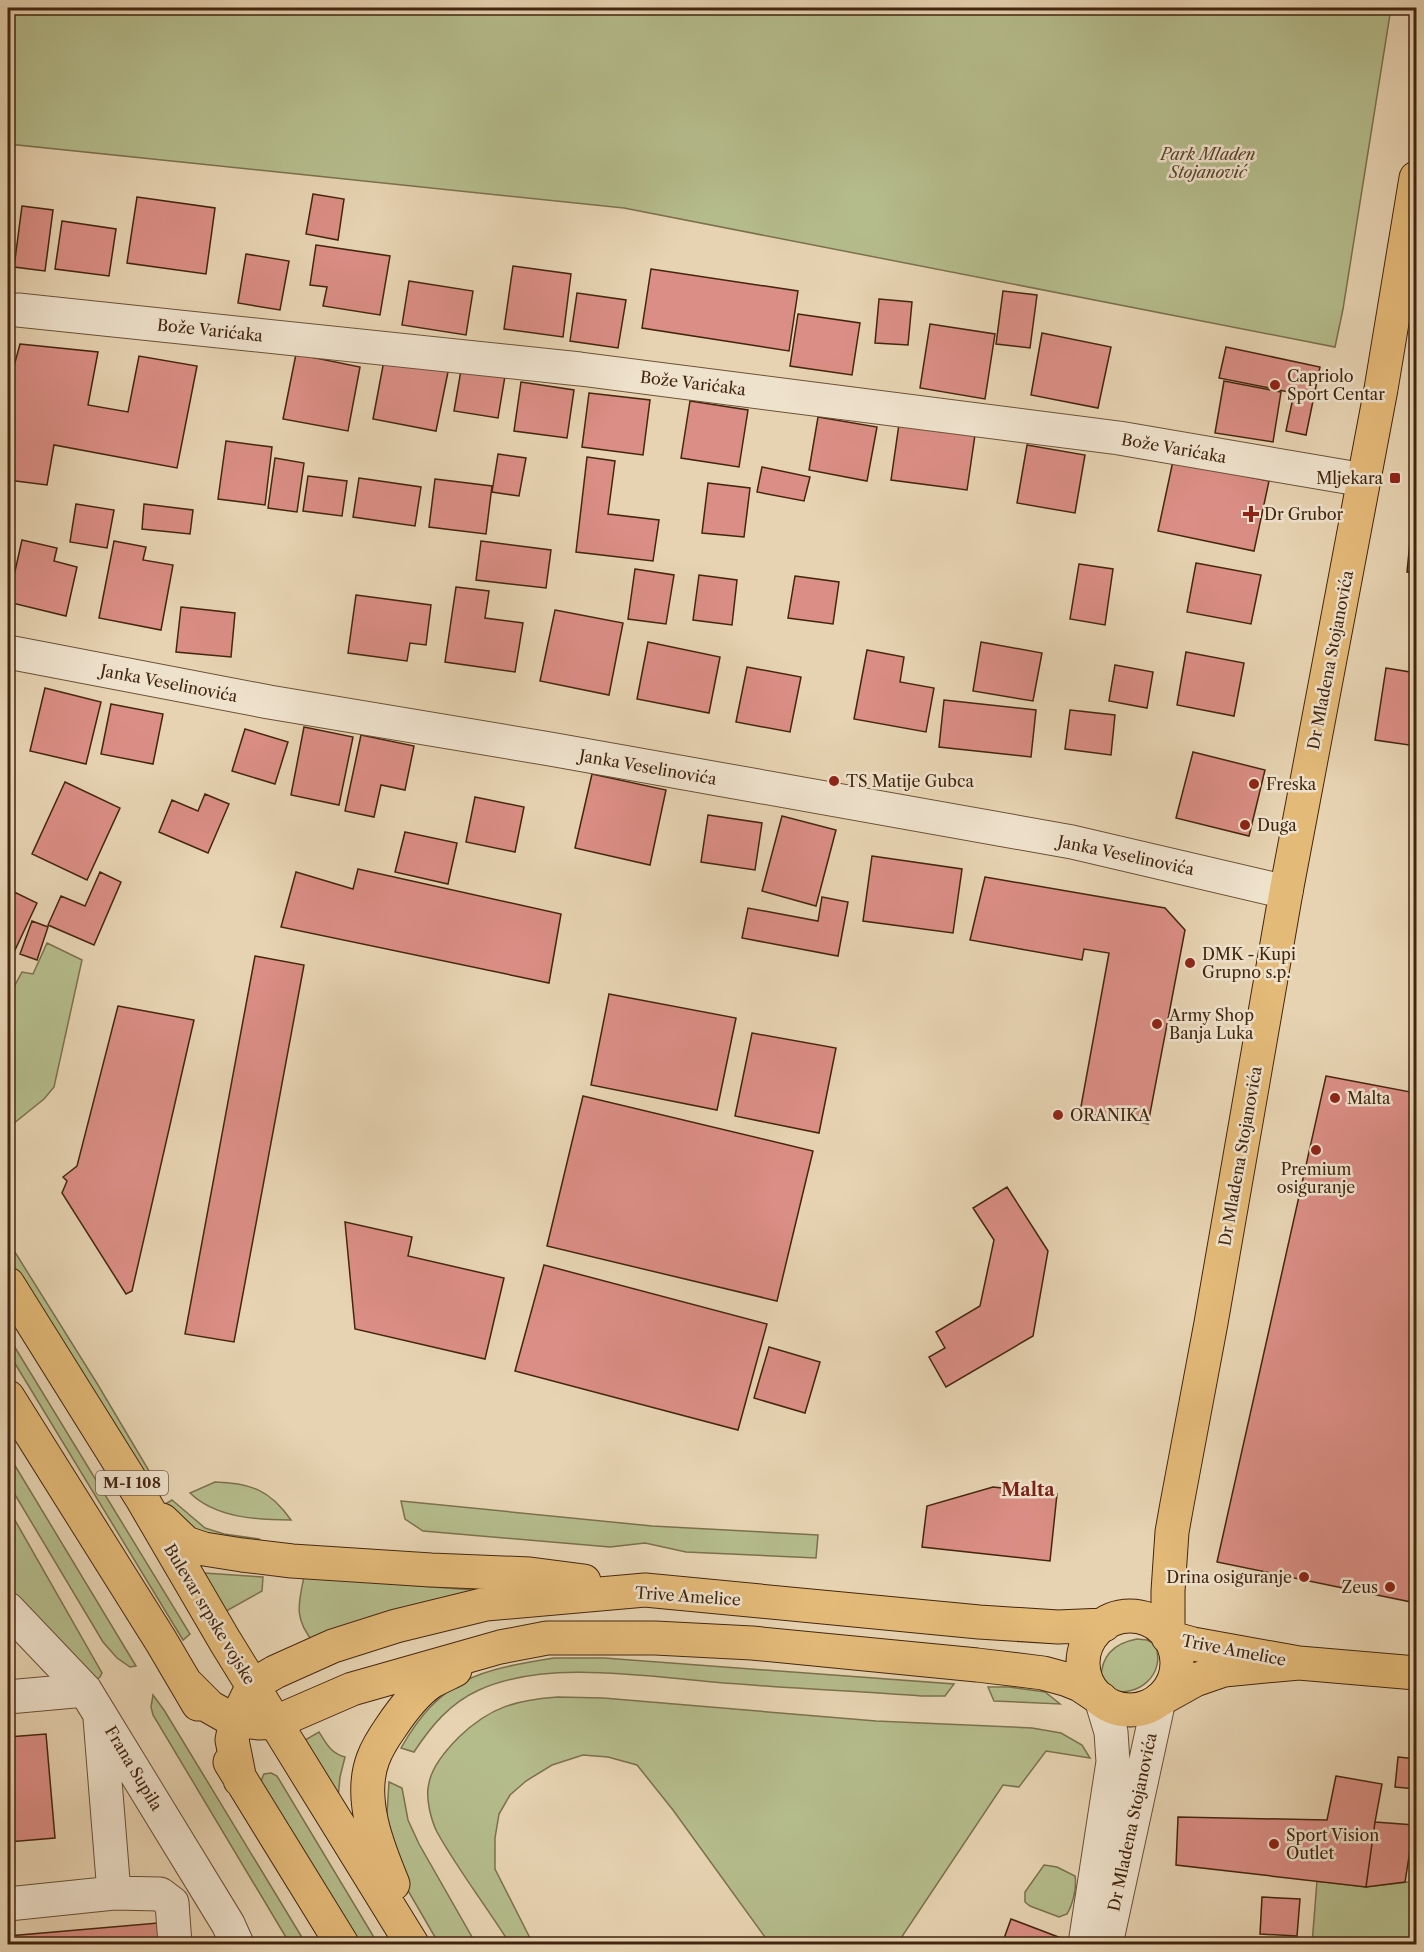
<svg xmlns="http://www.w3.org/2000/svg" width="1424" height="1952" font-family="'Libre Caslon Text',serif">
  <rect width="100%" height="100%" fill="#e7d3b2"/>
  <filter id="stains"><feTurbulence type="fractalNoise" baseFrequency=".00333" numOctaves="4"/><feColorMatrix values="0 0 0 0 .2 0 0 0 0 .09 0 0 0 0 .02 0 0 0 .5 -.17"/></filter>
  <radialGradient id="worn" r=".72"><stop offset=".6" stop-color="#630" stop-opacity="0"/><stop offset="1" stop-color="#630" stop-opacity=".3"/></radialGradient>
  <!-- green -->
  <path fill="#b5bc8c" stroke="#7c714d" stroke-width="1.5" d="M 15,8 L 1391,8 L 1343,309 L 1335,347 L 624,208 L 8,144 L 8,68 Z
    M 47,943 L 82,960 L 54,1087 L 44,1099 L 8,1128 L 8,998 L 22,972 L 33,974 Z
    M 8,1241 L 98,1385 L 152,1476 L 140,1475 L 8,1266 Z
    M 8,1336 L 190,1634 L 183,1640 L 8,1352 Z
    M 8,1454 L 136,1666 L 130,1667 L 117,1658 L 103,1642 L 8,1483 Z
    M 215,1482 C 251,1483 270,1490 291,1520 C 257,1520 216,1518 190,1493 Z
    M 172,1500 L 205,1528 L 224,1534 L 259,1539 L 262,1542 L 224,1547 L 160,1507 Z
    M 401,1501 L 652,1526 L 818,1535 L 816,1558 L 686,1552 L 645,1543 L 610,1547 L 423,1531 L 405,1519 Z
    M 8,1508 L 102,1673 L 100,1677 L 94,1681 L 8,1595 Z
    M 204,1573 L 263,1577 L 262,1591 L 221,1614 Z
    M 304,1577 L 486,1591 L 314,1643 C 294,1619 298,1605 304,1577 Z
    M 1137,1639 L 1147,1640 L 1155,1644 C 1167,1674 1138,1699 1109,1690 L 1101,1679 C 1101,1655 1115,1643 1137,1639 Z
    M 554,1658 L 604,1658 L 954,1684 L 945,1696 L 921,1696 C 852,1691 782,1688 713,1682 C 644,1676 543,1660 479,1690 C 450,1703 431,1726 414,1752 L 401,1748 C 441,1678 479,1670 554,1658 Z
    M 988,1687 L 1009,1687 L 1045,1692 L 1060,1704 L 994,1701 Z
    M 153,1695 L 164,1710 L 306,1944 L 290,1944 L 153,1715 L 151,1707 Z
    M 558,1697 L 603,1698 L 876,1721 L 1032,1728 L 1061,1733 L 1082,1745 L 1090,1758 L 1046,1751 L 1019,1787 L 1003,1785 L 897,1944 L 770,1944 L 673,1810 L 637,1765 L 608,1757 L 583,1755 L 552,1765 L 526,1781 L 510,1795 L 499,1814 L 495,1838 L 495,1869 L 533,1944 L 510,1944 C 487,1907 458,1870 437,1832 C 431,1820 425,1797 429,1783 C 432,1766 447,1749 459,1737 C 490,1707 516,1700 558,1697 Z
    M 319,1732 C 327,1745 331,1753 345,1757 L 340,1777 L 338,1798 L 300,1743 Z
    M 271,1773 L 277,1776 L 378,1944 L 350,1944 L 261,1781 L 264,1774 Z
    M 389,1782 L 402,1788 L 408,1820 L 419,1844 L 476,1944 L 439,1944 L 403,1882 L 386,1829 Z
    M 1044,1865 L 1057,1867 L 1075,1876 C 1077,1887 1073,1904 1067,1914 L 1059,1917 L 1030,1906 L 1025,1902 L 1025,1892 Z
    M 1317,1881 L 1366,1887 L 1416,1881 L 1416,1944 L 1312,1944 Z"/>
  <!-- building -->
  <path fill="#db8e85" stroke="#43260e" stroke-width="1.5" d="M 313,194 L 344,199 L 338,240 L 306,234 Z
    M 137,197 L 215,208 L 206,274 L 127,263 Z
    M 22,206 L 53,210 L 45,271 L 14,267 Z
    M 62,221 L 116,229 L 109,276 L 55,269 Z
    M 316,245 L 390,256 L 380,315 L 323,306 L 327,287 L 310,285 Z
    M 246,254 L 289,261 L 280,310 L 238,303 Z
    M 513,266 L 571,274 L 563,337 L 504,329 Z
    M 651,269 L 798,291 L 789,351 L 642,328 Z
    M 409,281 L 473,291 L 466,335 L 402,325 Z
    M 1003,291 L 1037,295 L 1030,348 L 996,344 Z
    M 577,293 L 626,300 L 618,348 L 570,341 Z
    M 879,299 L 912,302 L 908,345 L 875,343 Z
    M 798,314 L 860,323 L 852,375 L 790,366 Z
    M 930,324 L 995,334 L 985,399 L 920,388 Z
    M 1042,333 L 1111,347 L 1098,408 L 1031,395 Z
    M 20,344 L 98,352 L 88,405 L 128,412 L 139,356 L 197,366 L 177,468 L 54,445 L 47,485 L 8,480 L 8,388 Z
    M 1226,347 L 1320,367 L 1306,435 L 1286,431 L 1294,393 L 1219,378 Z
    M 296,354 L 360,367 L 348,431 L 283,419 Z
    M 385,355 L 449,367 L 436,431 L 373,419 Z
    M 461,370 L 505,376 L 498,418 L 454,411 Z
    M 1224,381 L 1281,392 L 1273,442 L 1215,433 Z
    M 521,382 L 574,390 L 567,438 L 514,431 Z
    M 589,393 L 650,400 L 643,455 L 582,447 Z
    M 690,401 L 748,410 L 739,467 L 681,458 Z
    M 818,417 L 877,427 L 867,481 L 809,470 Z
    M 899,424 L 975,435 L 967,490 L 891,480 Z
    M 226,441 L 272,447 L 265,505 L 218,499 Z
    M 1027,445 L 1085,455 L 1075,513 L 1017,503 Z
    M 498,454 L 526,458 L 519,496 L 492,492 Z
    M 587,457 L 615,461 L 608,514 L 659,520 L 653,561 L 576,552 Z
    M 275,458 L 304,463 L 297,512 L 268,508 Z
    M 1173,461 L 1269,481 L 1254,551 L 1158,531 Z
    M 762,467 L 810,477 L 804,501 L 757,492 Z
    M 308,476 L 347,481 L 342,516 L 303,511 Z
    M 359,478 L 421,487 L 415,526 L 353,517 Z
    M 435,479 L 492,486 L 486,534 L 429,527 Z
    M 708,483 L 750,488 L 744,537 L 702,533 Z
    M 76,504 L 114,510 L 107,548 L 70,542 Z
    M 144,504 L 193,510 L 190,534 L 142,529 Z
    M 1411,532 L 1416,532 L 1416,573 L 1407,572 Z
    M 22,540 L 57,548 L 54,561 L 77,567 L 66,616 L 8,602 Z
    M 114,541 L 146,547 L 143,560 L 173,565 L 161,630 L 99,618 Z
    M 481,541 L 551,550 L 546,588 L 476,580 Z
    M 1196,563 L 1261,575 L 1251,624 L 1187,612 Z
    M 1079,564 L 1113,569 L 1105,625 L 1070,619 Z
    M 635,569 L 674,575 L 666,624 L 628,619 Z
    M 699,575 L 737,580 L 732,625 L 693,620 Z
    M 795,576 L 839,582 L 833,624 L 788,618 Z
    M 456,587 L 489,591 L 485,618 L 523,623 L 515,672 L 445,662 Z
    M 356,595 L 431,605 L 426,645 L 410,643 L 407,661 L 348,653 Z
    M 181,607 L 235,613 L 231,657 L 176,652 Z
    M 555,610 L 623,623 L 609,695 L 540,681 Z
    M 648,642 L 720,657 L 709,713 L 637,699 Z
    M 981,642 L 1042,653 L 1033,701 L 973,691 Z
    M 867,650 L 904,657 L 900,682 L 934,688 L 926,732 L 854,719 Z
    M 1186,652 L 1244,663 L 1234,716 L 1177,705 Z
    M 1115,665 L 1153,672 L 1147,708 L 1109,701 Z
    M 747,667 L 801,677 L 790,732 L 736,722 Z
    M 1386,668 L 1416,673 L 1416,746 L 1375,740 Z
    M 45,688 L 101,702 L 86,764 L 30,751 Z
    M 944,700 L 1036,710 L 1031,757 L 939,747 Z
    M 111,704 L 163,714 L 153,764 L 101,754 Z
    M 1070,710 L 1115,715 L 1111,755 L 1065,749 Z
    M 304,727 L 353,737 L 339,805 L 291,795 Z
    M 245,729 L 288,742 L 275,784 L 232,771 Z
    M 361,735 L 414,746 L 405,790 L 381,785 L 374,817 L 345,811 Z
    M 1193,752 L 1265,770 L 1249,836 L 1176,818 Z
    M 592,774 L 666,790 L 650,865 L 575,848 Z
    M 65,782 L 120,808 L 87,880 L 32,854 Z
    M 205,794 L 229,804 L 208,853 L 159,832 L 172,800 L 198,811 Z
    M 475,797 L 524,807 L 515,852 L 466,842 Z
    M 708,815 L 762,823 L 755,870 L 701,862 Z
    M 782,816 L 836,830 L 816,906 L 762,891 Z
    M 405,832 L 457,843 L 448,884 L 395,872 Z
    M 872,856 L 962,869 L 953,933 L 863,921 Z
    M 358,869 L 561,914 L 549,983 L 281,927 L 296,872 L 353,889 Z
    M 100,872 L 121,882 L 94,945 L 48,925 L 61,896 L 85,906 Z
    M 985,877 L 1165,908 L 1185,930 L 1148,1124 L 1080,1112 L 1109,953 L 1084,949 L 1082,960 L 970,940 Z
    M 8,889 L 37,903 L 15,950 L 8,947 Z
    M 822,897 L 848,902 L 838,956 L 742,938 L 748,908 L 818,921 Z
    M 32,921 L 48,927 L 37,960 L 20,954 Z
    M 255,956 L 304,965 L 234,1342 L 185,1334 Z
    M 609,994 L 736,1018 L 717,1110 L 591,1085 Z
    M 118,1006 L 194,1020 L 132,1291 L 126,1294 L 62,1193 L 67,1181 L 63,1177 L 77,1166 Z
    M 752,1033 L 836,1048 L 819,1133 L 735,1116 Z
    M 1326,1076 L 1416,1093 L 1416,1603 L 1217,1562 Z
    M 583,1096 L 813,1151 L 777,1301 L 547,1246 Z
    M 1007,1187 L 1048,1251 L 1033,1336 L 946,1387 L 929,1357 L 945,1348 L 936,1332 L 980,1306 L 994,1240 L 973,1208 Z
    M 345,1222 L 412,1237 L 408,1256 L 504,1278 L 485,1359 L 355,1329 Z
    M 544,1265 L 767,1324 L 738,1430 L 515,1371 Z
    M 769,1347 L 820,1362 L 805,1413 L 754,1398 Z
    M 993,1487 L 1057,1494 L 1050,1561 L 922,1547 L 927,1506 Z
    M 46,1734 L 55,1838 L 8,1842 L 8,1737 Z
    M 1398,1757 L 1416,1759 L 1416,1789 L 1395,1787 Z
    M 1336,1776 L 1382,1784 L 1375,1822 L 1366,1887 L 1176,1865 L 1178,1817 L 1327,1820 Z
    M 1375,1822 L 1414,1825 L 1405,1882 L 1366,1887 Z
    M 1262,1897 L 1300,1899 L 1297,1936 L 1260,1934 Z
    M 1011,1919 L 1061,1938 L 1059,1944 L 1002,1944 Z
    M 158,1923 L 160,1944 L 8,1944 L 8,1936 Z"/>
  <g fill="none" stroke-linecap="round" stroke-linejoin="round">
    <!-- minor casing -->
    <g stroke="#6c5137" stroke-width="35">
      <path id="minor" d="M 18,310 L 580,369 L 1119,438 L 1364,480
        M 8,652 L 269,702 L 550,749 L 1072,842 L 1286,892
        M 8,1609 L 85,1690 L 228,1924 L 237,1944
        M 8,1697 L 85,1690
        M 100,1718 L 114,1893
        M 8,1904 L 114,1893 L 160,1894 L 172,1903 L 175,1944
        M 1085,1944 L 1113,1762 L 1111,1732 L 1101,1699
        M 1106,1944 L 1159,1700"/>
    </g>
    <!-- major casing -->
    <g stroke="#43260e" stroke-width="35">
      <path id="major" d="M 8,1284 L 141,1497 L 225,1641 L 412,1944
        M 8,1397 L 161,1641 L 198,1704
        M 162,1520 L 186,1543 L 204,1549 L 242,1555 L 292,1561 L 431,1570 L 530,1574 L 584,1581
        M1083 1663a47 47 0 1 1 94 0a47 47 0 1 1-94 0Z
        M 1299,1663 L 1193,1644 L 1168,1637 L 1168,1591 L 1172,1532 L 1177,1504 L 1211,1323 L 1286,892 L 1381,389 L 1416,178
        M 187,1684 L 210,1707 L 224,1715 L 236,1720 L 258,1723 L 276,1722 L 352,1689 L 500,1647 L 547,1638 L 655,1638 L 752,1643 L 977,1665 L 1043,1673 L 1065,1679 L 1080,1685 L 1101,1699
        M 1159,1700 L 1195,1680 L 1224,1670 L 1299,1663 L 1416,1673
        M 230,1762 L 342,1944
        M 240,1780 L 232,1740 L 236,1720 L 253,1685 L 275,1672 L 333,1646 L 396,1626 L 486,1604 L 645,1590 L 979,1622 L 1058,1627 L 1104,1625
        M 393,1884 C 378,1848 358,1799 373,1759 C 377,1748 384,1737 391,1727 C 401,1712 415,1693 431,1682 C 438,1678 447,1674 455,1670"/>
    </g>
    <!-- minor -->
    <use href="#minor" stroke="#efe2cd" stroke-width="33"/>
    <!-- major -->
    <use href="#major" stroke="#e4ba79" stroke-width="33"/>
  </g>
  <!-- markers -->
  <g fill="#8f2418" stroke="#efe2cd" stroke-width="2">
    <circle cx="1275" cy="385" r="6"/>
    <rect x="1389" y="472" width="12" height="12" rx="3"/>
    <path d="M1248 505h6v6h6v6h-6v6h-6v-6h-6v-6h6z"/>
    <circle cx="834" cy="781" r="6"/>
    <circle cx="1254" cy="784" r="6"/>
    <circle cx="1245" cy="825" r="6"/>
    <circle cx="1190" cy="963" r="6"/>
    <circle cx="1157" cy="1024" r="6"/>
    <circle cx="1335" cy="1098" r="6"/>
    <circle cx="1058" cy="1115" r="6"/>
    <circle cx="1316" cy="1150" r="6"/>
    <circle cx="1304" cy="1577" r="6"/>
    <circle cx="1390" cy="1587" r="6"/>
    <circle cx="1274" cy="1844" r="6"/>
  </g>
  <g text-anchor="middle" stroke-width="5" stroke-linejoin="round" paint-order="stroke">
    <!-- shield labels -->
    <rect fill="#efe2cd" stroke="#775e47" stroke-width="1.5" x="96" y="1471" width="72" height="24" rx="4.5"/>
    <g font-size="15" font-weight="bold" fill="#43260e">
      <text x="132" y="1488">M-I 108</text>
    </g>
    <!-- park labels -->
    <g font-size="16" font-style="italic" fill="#5a4427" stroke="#efe2cd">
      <text x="1208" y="160">Park Mladen<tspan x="1208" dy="18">Stojanović</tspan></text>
    </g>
    <!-- street labels -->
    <g font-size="16" fill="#43260e" stroke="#efe2cd">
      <text transform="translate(210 330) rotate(6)" y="6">Bože Varićaka</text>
      <text transform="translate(693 383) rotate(7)" y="6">Bože Varićaka</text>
      <text transform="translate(1174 448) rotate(10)" y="6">Bože Varićaka</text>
      <text transform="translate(1330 660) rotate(-79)" y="6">Dr Mladena Stojanovića</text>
      <text transform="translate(169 683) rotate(11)" y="6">Janka Veselinovića</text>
      <text transform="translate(648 767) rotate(10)" y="6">Janka Veselinovića</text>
      <text transform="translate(1126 855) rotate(12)" y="6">Janka Veselinovića</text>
      <text transform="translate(1240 1156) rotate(-80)" y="6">Dr Mladena Stojanovića</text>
      <text transform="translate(688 1596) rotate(4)" y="6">Trive Amelice</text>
      <text transform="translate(210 1614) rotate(59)" y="6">Bulevar srpske vojske</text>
      <text transform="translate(1234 1650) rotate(11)" y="6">Trive Amelice</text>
      <text transform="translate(134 1768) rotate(59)" y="6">Frana Supila</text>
      <text transform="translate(1132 1822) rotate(-78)" y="6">Dr Mladena Stojanovića</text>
    </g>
    <!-- poi labels -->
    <g font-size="16" fill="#43260e" stroke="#efe2cd" text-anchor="start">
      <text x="1287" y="382">Capriolo<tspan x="1287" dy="18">Sport Centar</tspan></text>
      <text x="1383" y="484" text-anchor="end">Mljekara</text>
      <text x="1264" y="520">Dr Grubor</text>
      <text x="846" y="787">TS Matije Gubca</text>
      <text x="1266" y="790">Freska</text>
      <text x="1257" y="831">Duga</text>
      <text x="1202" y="960">DMK - Kupi<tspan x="1202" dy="18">Grupno s.p.</tspan></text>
      <text x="1169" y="1021">Army Shop<tspan x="1169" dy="18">Banja Luka</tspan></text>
      <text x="1347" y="1104">Malta</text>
      <text x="1070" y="1121">ORANIKA</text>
      <text x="1316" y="1175" text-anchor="middle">Premium<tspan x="1316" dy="18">osiguranje</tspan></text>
      <text x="1292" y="1583" text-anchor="end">Drina osiguranje</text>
      <text x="1378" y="1593" text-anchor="end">Zeus</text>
      <text x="1286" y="1841">Sport Vision<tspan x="1286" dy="18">Outlet</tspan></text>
    </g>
    <!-- neighbourhood labels -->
    <g font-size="18" font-weight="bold" fill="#7a1f14" stroke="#efe2cd">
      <text x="1028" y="1496">Malta</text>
    </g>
  </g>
  <!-- margin -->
  <rect width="1424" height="1952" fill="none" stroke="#e7d3b2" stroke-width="30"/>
  <rect x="9" y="9" width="1406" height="1934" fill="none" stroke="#43260e" stroke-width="3"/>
  <rect x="15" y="15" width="1394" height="1922" fill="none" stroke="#43260e" stroke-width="1.5"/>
  <rect width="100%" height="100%" filter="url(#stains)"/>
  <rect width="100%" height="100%" fill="url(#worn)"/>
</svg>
